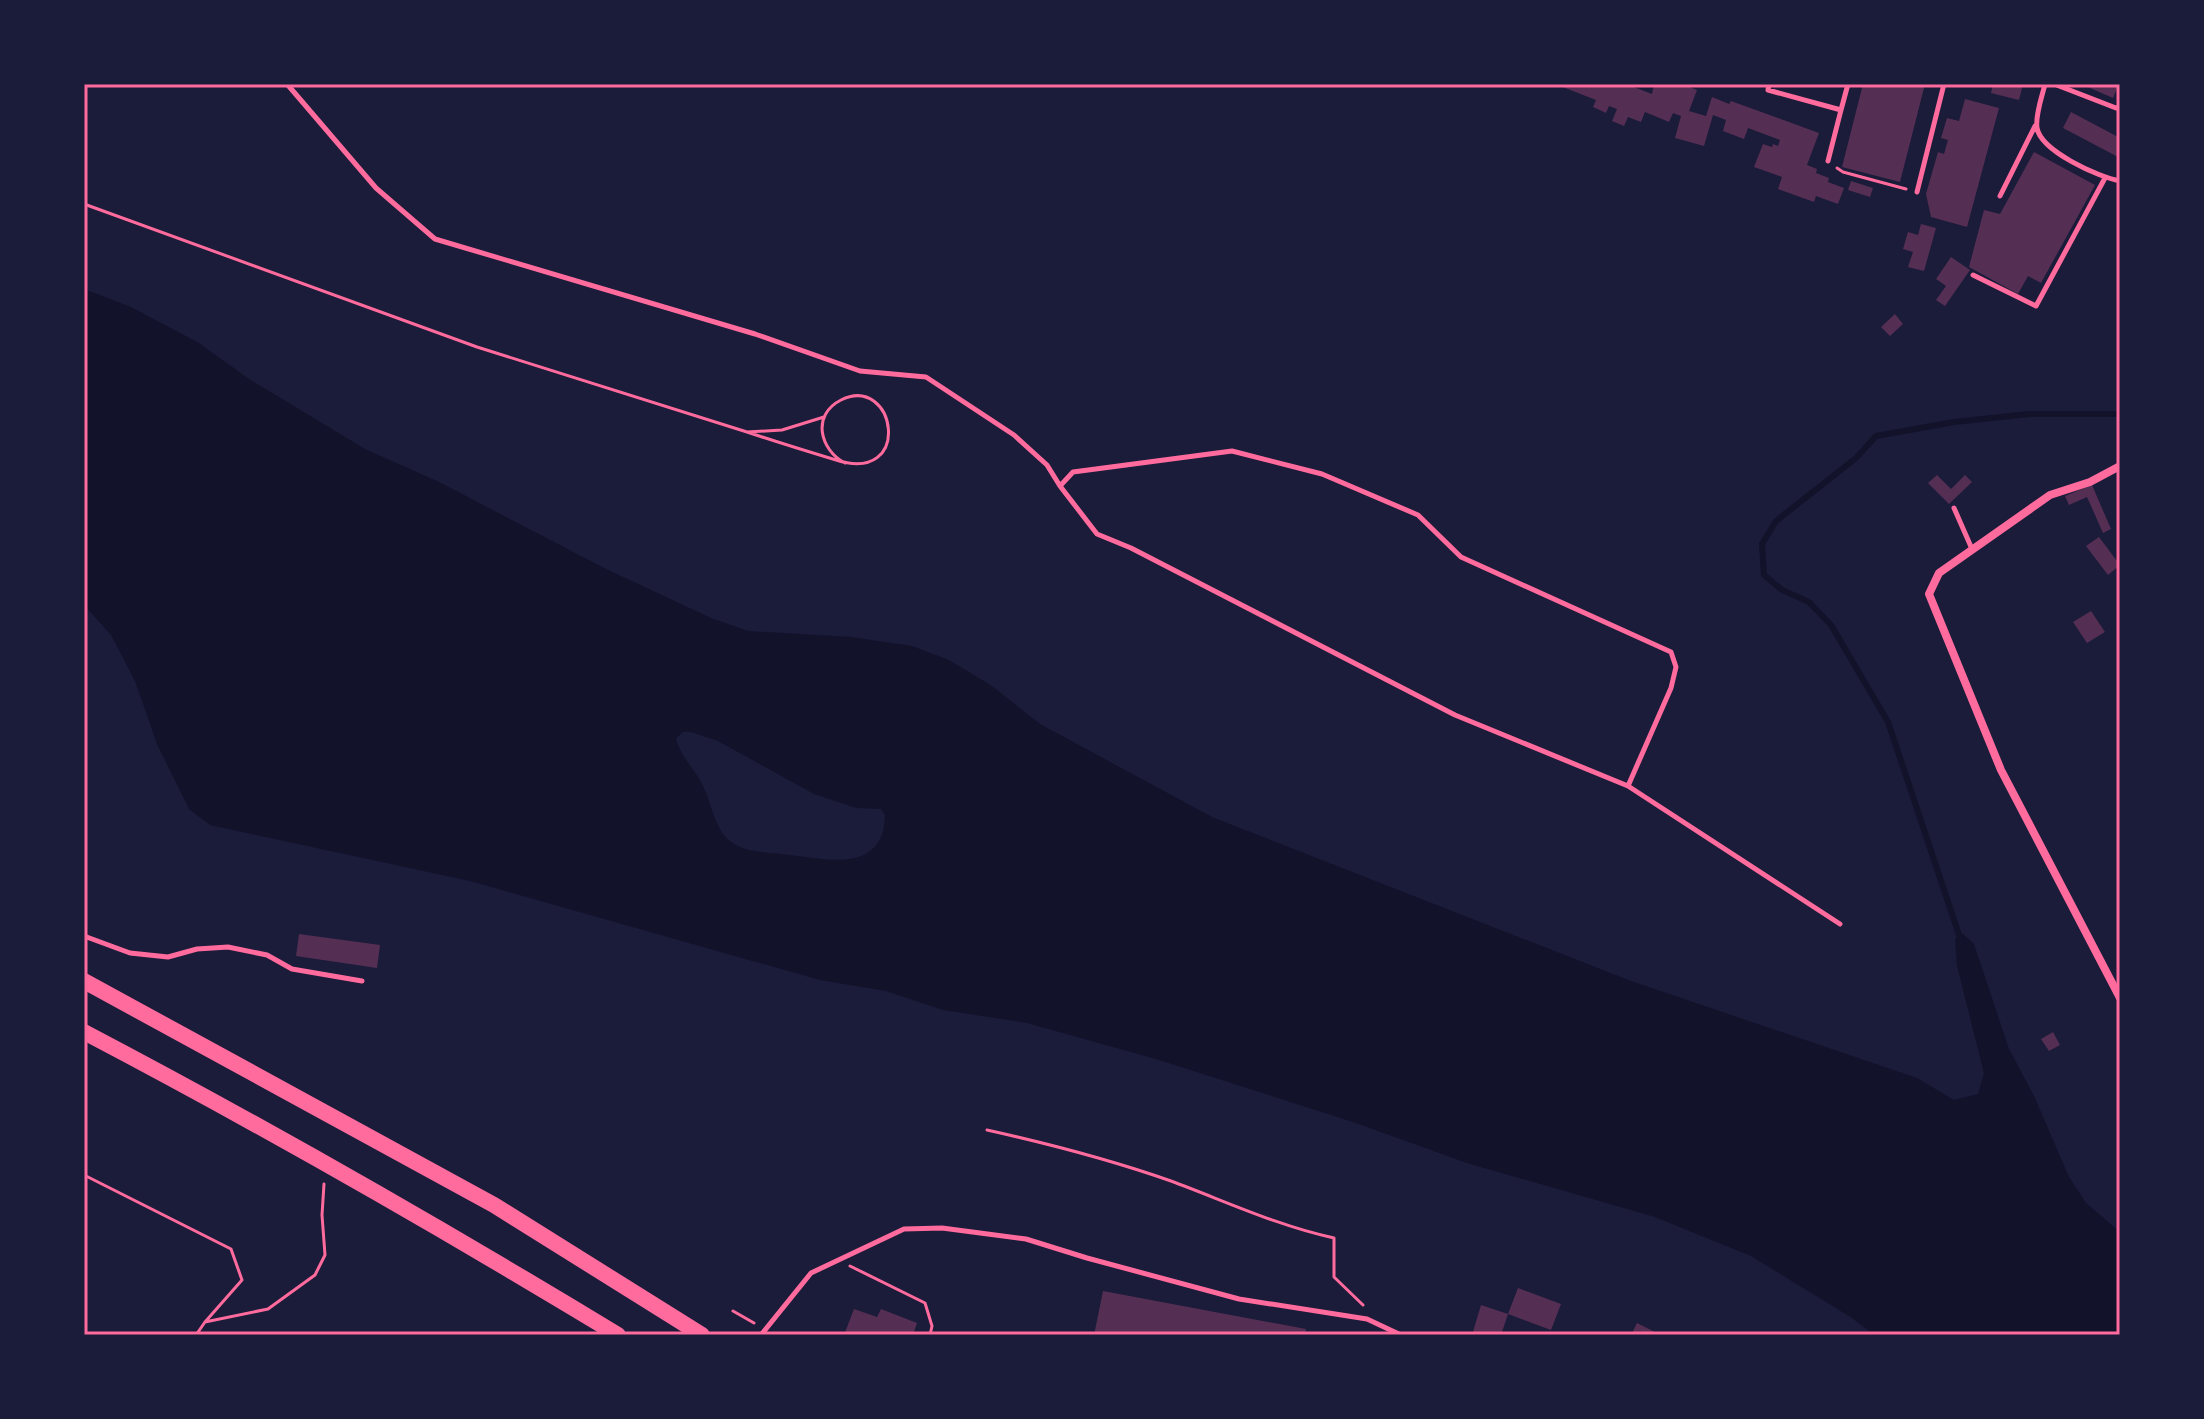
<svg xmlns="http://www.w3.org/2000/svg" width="2204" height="1419" font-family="'DM Sans',sans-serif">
  <rect width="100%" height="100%" fill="#1b1b3a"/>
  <!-- water -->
  <path fill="#12122b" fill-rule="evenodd" d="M 84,289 L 131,307 L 199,343 L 249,379 L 365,449 L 439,482 L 604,568 L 711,618 L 748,631 L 851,637 L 912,646 L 949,660 L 992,686 L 1040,724 L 1212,817 L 1631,981 L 1917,1078 L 1954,1100 L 1978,1094 L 1984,1073 L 1957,966 L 1955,939 L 1963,934 L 1974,944 L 2009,1049 L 2034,1096 L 2069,1177 L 2086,1203 L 2120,1232 L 2120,1335 L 1874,1335 L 1852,1318 L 1751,1256 L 1655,1217 L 1467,1163 L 1353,1122 L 1156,1059 L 1027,1023 L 943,1010 L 886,991 L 820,980 L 470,881 L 210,825 L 189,809 L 157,744 L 135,681 L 111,635 L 84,605 ZM 683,732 L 691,732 L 718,741 L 814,794 L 856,808 L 881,809 L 885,815 C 884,873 829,860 790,855 C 771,852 746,854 730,841 C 715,830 711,802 703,786 C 695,769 680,757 676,738 Z"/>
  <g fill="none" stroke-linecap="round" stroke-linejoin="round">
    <!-- stream -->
    <path stroke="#12122b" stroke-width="6" d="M 1961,941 L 1888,722 L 1831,625 L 1809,602 L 1782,590 L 1764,575 L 1762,544 L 1776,521 L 1856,458 L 1876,436 L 1954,422 L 2029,414 L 2120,414"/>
  </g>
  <!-- building -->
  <path fill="#542f53" d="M 1555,84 L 1626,84 L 1652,94 L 1654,84 L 1683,84 L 1697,90 L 1689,111 L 1706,116 L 1712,97 L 1729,104 L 1731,101 L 1819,133 L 1807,165 L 1817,169 L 1816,173 L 1829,178 L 1828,182 L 1844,188 L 1838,204 L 1816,196 L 1814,202 L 1778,189 L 1782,177 L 1754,167 L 1763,144 L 1772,147 L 1773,144 L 1778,146 L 1780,140 L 1748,128 L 1744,139 L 1723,131 L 1726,120 L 1713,115 L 1704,146 L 1675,138 L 1681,116 L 1673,113 L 1669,122 L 1645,112 L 1641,122 L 1628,117 L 1624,126 L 1612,121 L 1617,109 L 1609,106 L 1606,113 L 1593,107 L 1596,100 Z
    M 1863,84 L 1925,84 L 1900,182 L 1842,167 Z
    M 1993,84 L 2023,84 L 2019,100 L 1991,93 Z
    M 2081,84 L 2119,84 L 2113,98 Z
    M 1965,99 L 1999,108 L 1967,227 L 1931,217 L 1926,194 L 1938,152 L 1944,154 L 1948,140 L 1941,138 L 1947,118 L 1959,121 Z
    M 2071,112 L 2120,138 L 2120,158 L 2063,128 Z
    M 2034,152 L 2095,185 L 2041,283 L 2028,276 L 2018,294 L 1969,267 L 1984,210 L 2000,214 Z
    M 1851,181 L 1873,188 L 1870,197 L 1848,190 Z
    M 1921,224 L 1936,228 L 1924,271 L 1908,267 L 1913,252 L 1903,249 L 1908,232 L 1918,235 Z
    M 1951,257 L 1970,270 L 1945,306 L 1936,300 L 1946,286 L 1936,279 Z
    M 1895,314 L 1903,324 L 1890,336 L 1881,327 Z
    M 1937,475 L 1951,489 L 1965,475 L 1972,482 L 1949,504 L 1928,483 Z
    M 2092,485 L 2111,529 L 2103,533 L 2087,497 L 2069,505 L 2065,496 Z
    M 2099,537 L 2120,565 L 2108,575 L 2086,546 Z
    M 2091,611 L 2105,632 L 2087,643 L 2073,622 Z
    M 299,934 L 380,945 L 377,968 L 296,956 Z
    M 2053,1032 L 2060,1045 L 2049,1051 L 2041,1039 Z
    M 1518,1288 L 1561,1304 L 1551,1330 L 1508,1314 Z
    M 1103,1291 L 1306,1329 L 1305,1335 L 1094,1335 Z
    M 1481,1305 L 1508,1314 L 1501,1335 L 1472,1335 Z
    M 854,1309 L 877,1317 L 881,1309 L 917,1323 L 913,1335 L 844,1335 Z
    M 1637,1323 L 1661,1335 L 1631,1335 Z"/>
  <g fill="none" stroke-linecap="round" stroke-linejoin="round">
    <!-- path -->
    <path stroke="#ff6b9d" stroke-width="3" d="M 1837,168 L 1843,172 L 1906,189
      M 84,204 L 477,347 L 747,432
      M 824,417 L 782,430 L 747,432 C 777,442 806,451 836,460 C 914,485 896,373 841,400 C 811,415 820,450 845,463
      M 987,1130 C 1050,1144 1111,1160 1171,1181 C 1225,1201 1278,1226 1334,1238 L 1334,1277 L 1363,1305
      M 84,1175 L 231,1249 L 242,1280 L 205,1322
      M 850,1266 L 925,1303 L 932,1326 L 930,1335
      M 733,1311 L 754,1323
      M 196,1335 L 205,1322 L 268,1309 L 315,1275 L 325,1255 L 322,1215 L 324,1184"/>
    <!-- service -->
    <path stroke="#ff6b9d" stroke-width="5" d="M 287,84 L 376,188 L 435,239 L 755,334 L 860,371 L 926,377 L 1014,435 L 1047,465 L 1060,486 L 1097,534 L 1131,548 L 1455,715 L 1628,786 L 1840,924
      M 1769,84 L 1768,90 L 1841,110 L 1848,84
      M 2045,84 C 2042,97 2035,115 2037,128 C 2041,151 2098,177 2120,181
      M 2054,84 L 2116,108 L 2120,107
      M 1828,161 L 1841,110
      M 1917,192 L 1944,84
      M 2000,196 L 2035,126
      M 1973,275 L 2036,306 L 2105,178
      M 1060,486 L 1073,472 L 1232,451 L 1322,474 L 1418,515 L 1461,557 L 1671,652 L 1676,667 L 1671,688 L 1628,786
      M 1954,508 L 1972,549
      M 84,936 L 130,953 L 168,957 L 197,949 L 228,947 L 267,955 L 292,969 L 362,981
      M 761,1335 L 811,1273 L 904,1229 L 942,1228 L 1026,1239 L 1087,1258 L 1239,1299 L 1367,1319 L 1401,1335"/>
    <!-- minor -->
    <path stroke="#ff6b9d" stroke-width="8" d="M 2120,466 L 2090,482 L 2050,495 L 1939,573 L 1929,594 L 2001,770 L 2120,998"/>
    <!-- trunk -->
    <path stroke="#ff6b9d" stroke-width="16" d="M 84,981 L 494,1205 L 702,1335
      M 84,1032 C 265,1127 443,1229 618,1335"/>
  </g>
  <!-- border -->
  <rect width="2204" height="1419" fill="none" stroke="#1b1b3a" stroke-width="172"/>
  <rect x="86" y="86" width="2032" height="1247" fill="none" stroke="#ff6b9d" stroke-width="3"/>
</svg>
